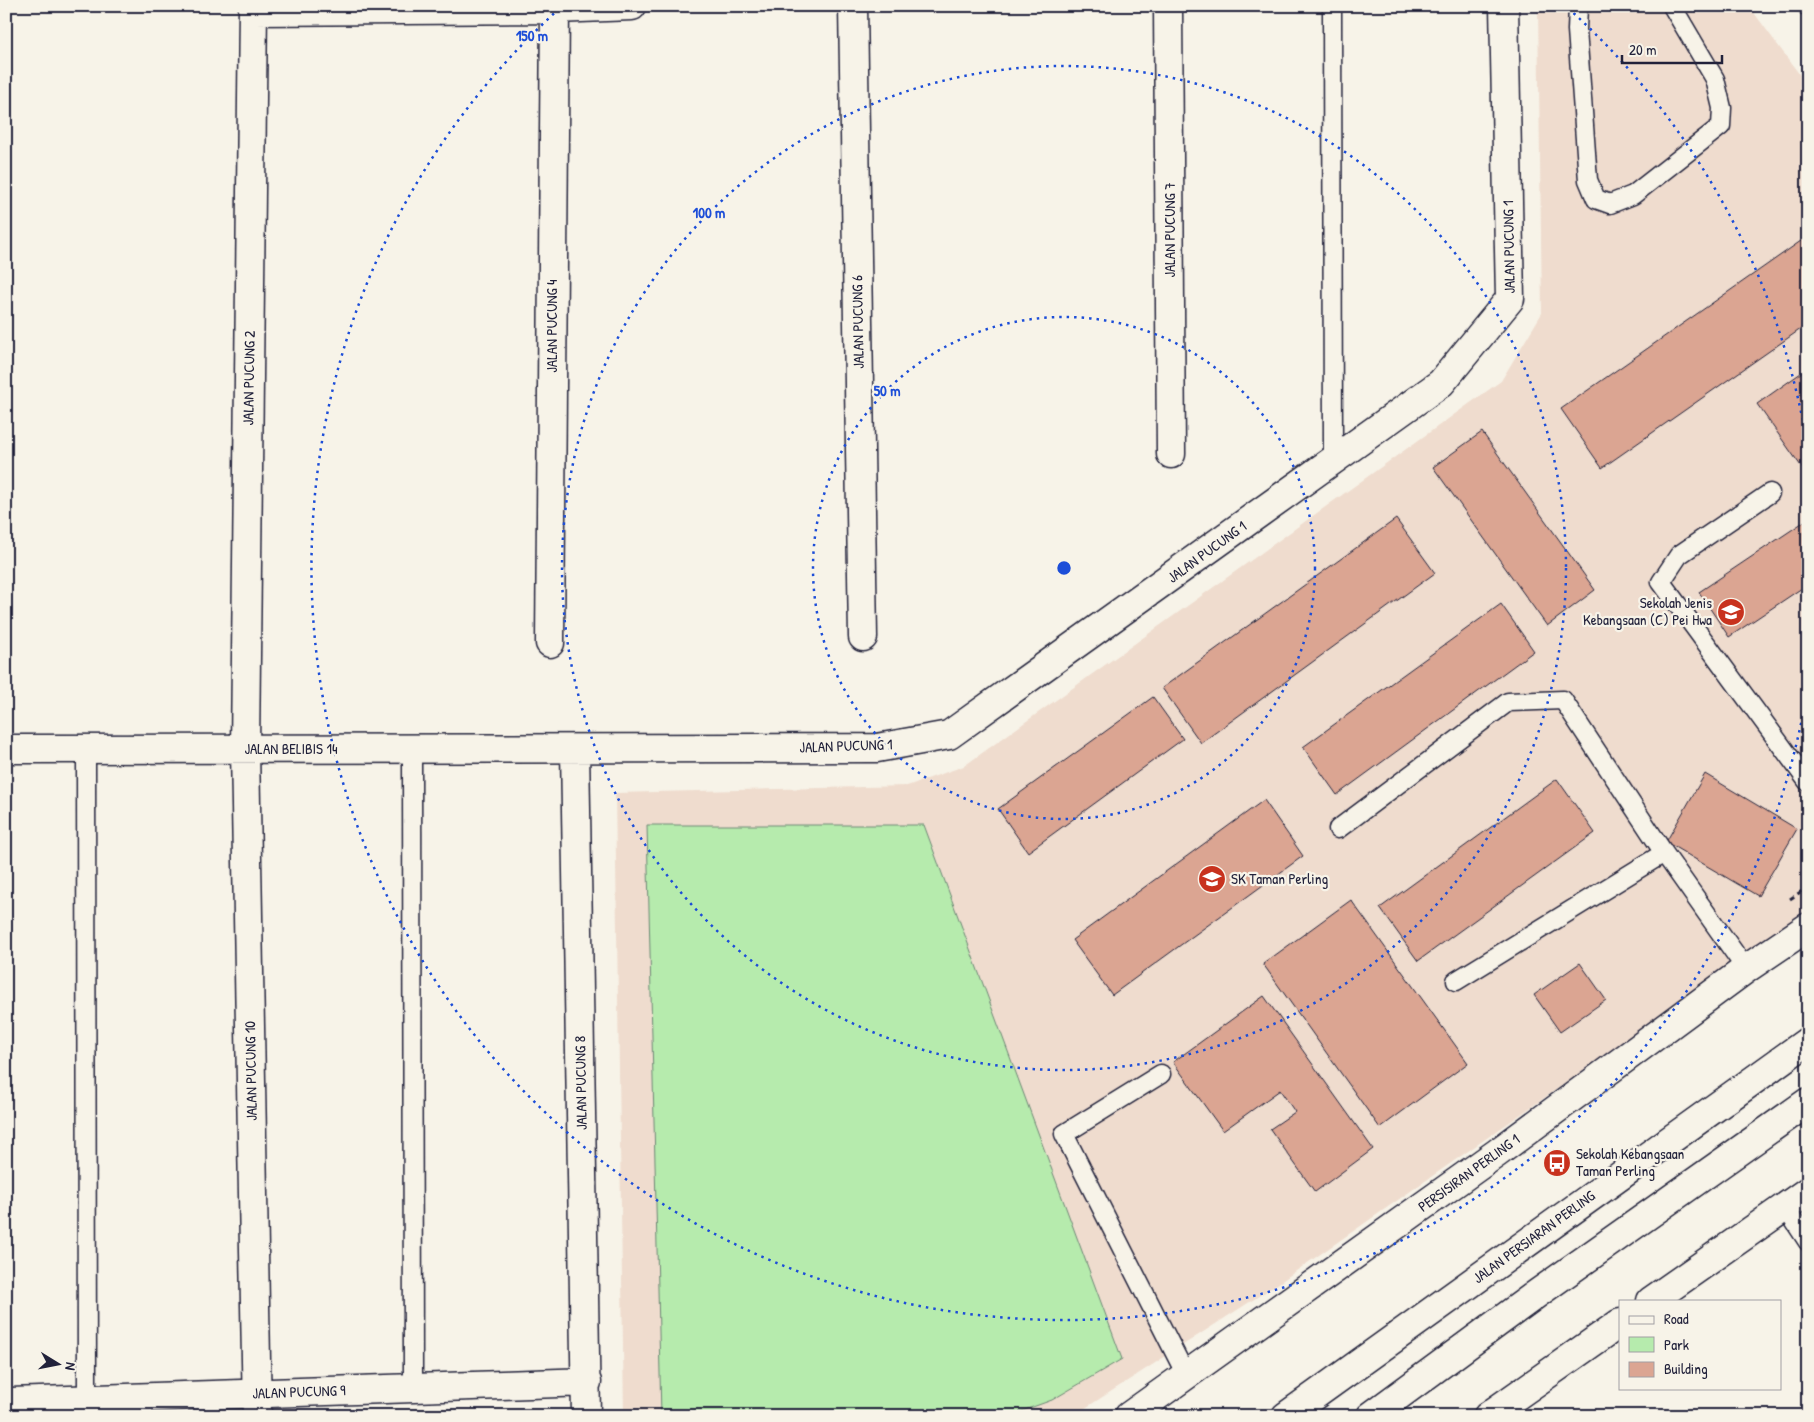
<svg xmlns="http://www.w3.org/2000/svg" width="1814" height="1422" font-family="'Patrick Hand',sans-serif">
  <rect width="100%" height="100%" fill="#f7f3e8"/>
  <filter id="ink" filterUnits="userSpaceOnUse"><feTurbulence type="fractalNoise" baseFrequency=".02" numOctaves="2"/><feDisplacementMap in="SourceGraphic" scale="10" xChannelSelector="R" yChannelSelector="G"/><feConvolveMatrix kernelMatrix="1 2 1 2 8 2 1 2 1" color-interpolation-filters="sRGB"/></filter>
  <g filter="url(#ink)">
    <!-- built -->
    <path fill="#efdcce" d="M 1538,6 L 1749,6 L 1808,86 L 1808,914 L 1276,1285 L 1073,1416 L 624,1416 L 615,793 L 907,786 L 964,766 L 1501,381 L 1542,313 Z"/>
    <!-- green -->
    <path fill="#b6ebad" stroke="#6c8674" d="M 647,825 L 924,825 L 1122,1359 L 1052,1400 L 1008,1416 L 661,1416 Z"/>
    <!-- building -->
    <path fill="#dba592" stroke="#22223b" d="M 1808,236 L 1808,324 L 1602,468 L 1561,409 Z
      M 1808,368 L 1808,476 L 1757,404 Z
      M 1482,432 L 1595,590 L 1547,626 L 1433,467 Z
      M 1396,519 L 1435,573 L 1201,743 L 1162,688 Z
      M 1808,519 L 1808,584 L 1729,637 L 1699,592 Z
      M 1501,604 L 1534,651 L 1337,795 L 1303,747 Z
      M 1153,697 L 1183,739 L 1028,852 L 998,809 Z
      M 1705,774 L 1797,829 L 1758,896 L 1666,842 Z
      M 1557,779 L 1595,833 L 1418,961 L 1380,908 Z
      M 1264,800 L 1303,856 L 1112,995 L 1072,940 Z
      M 1351,900 L 1468,1063 L 1380,1128 L 1263,964 Z
      M 1580,963 L 1606,1000 L 1560,1032 L 1534,995 Z
      M 1264,996 L 1373,1149 L 1315,1192 L 1270,1129 L 1295,1112 L 1280,1090 L 1223,1131 L 1173,1062 Z"/>
    <g fill="none" stroke-linecap="round" stroke-linejoin="round">
      <!-- lane casing -->
      <g stroke="#22223b" stroke-width="21">
        <path id="lane" d="M 1332,6 L 1333,461
          M 1578,6 L 1577,30 L 1588,180 L 1596,199 L 1610,204 L 1633,195 L 1721,126 L 1722,108 L 1715,79 L 1672,6
          M 1807,6 L 1808,7
          M 1770,493 L 1679,555 L 1661,582 L 1808,782
          M 86,749 L 87,1399
          M 412,749 L 413,1388
          M 1338,829 L 1508,702 L 1563,700 L 1664,853 L 1746,969
          M 1456,981 L 1664,853
          M 1161,1074 L 1064,1134 L 1186,1375
          M 1785,1207 L 1808,1242"/>
      </g>
      <!-- street casing -->
      <g stroke="#22223b" stroke-width="31">
        <path id="street" d="M 253,6 L 245,749 L 257,1416
          M 853,6 L 863,637
          M 1168,6 L 1171,454
          M 253,11 L 555,9 L 632,6
          M 550,643 L 555,6
          M 6,749 L 877,748 L 949,735 L 1441,383 L 1510,299 L 1504,6
          M 575,749 L 586,1416
          M 1651,1301 L 1808,1191
          M 11,1402 L 587,1382
          M 1129,1416 L 1497,1153 L 1746,969 L 1808,927
          M 1488,1416 L 1620,1323"/>
      </g>
      <!-- secondary casing -->
      <g stroke="#22223b" stroke-width="31">
        <path id="secondary" d="M 1286,1416 L 1808,1041
          M 1371,1416 L 1538,1293 L 1808,1102"/>
      </g>
      <!-- path -->
      <path stroke="#22223b" stroke-width="3" stroke-dasharray="5 4" stroke-linecap="butt" d="M 1790,899 L 1808,887"/>
      <!-- lane -->
      <use href="#lane" stroke="#f7f3e8" stroke-width="18"/>
      <!-- street -->
      <use href="#street" stroke="#f7f3e8" stroke-width="28"/>
      <!-- secondary -->
      <use href="#secondary" stroke="#f7f3e8" stroke-width="28"/>
    </g>
  </g>
  <!-- distance rings -->
  <g fill="none" stroke="#1d4ed8" stroke-width="2.5" stroke-dasharray="2.5 5">
    <circle cx="1064" cy="568" r="251"/>
    <circle cx="1064" cy="568" r="502"/>
    <path d="M1808 686A753 753 0 1 1 560 8M1568 8A753 753 0 0 1 1808 450"/>
  </g>
  <!-- icons -->
  <defs>
    <g id="school-disc" transform="scale(1.4375)"><circle r="9.5" fill="#c8321e" stroke="#f7f3e8"/><path d="M0-5L7-2L0 1L-7-2ZM-4 1L0 2.5L4 1V4Q0 6-4 4Z" fill="#fff"/></g>
    <g id="bus-disc" transform="scale(1.4375)"><circle r="9.5" fill="#c8321e" stroke="#f7f3e8"/><path d="M-5-6H5V4H4V6H2V4H-2V6H-4V4H-5ZM-3.5-4V0h7V-4ZM-3.5 1.2v1.5H-2V1.2ZM2 1.2v1.5H3.5V1.2Z" fill="#fff"/></g>
  </defs>
  <g fill-rule="evenodd">
    <use href="#school-disc" x="1731" y="612"/>
    <use href="#school-disc" x="1212" y="879"/>
    <use href="#bus-disc" x="1557" y="1163"/>
  </g>
  <g text-anchor="middle" stroke-width="4.5" stroke-linejoin="round" paint-order="stroke">
    <!-- street labels -->
    <g font-size="15" fill="#22223b" stroke="#f7f3e8">
      <text transform="translate(1170 230) rotate(-90)" y="5">JALAN PUCUNG 7</text>
      <text transform="translate(1509 247) rotate(-91)" y="5">JALAN PUCUNG 1</text>
      <text transform="translate(858 322) rotate(-91)" y="5">JALAN PUCUNG 6</text>
      <text transform="translate(552 326) rotate(-90)" y="5">JALAN PUCUNG 4</text>
      <text transform="translate(249 378) rotate(-89)" y="5">JALAN PUCUNG 2</text>
      <text transform="translate(1207 552) rotate(-36)" y="5">JALAN PUCUNG 1</text>
      <text transform="translate(846 746) rotate(-2)" y="5">JALAN PUCUNG 1</text>
      <text x="291" y="754">JALAN BELIBIS 14</text>
      <text transform="translate(251 1071) rotate(-91)" y="5">JALAN PUCUNG 10</text>
      <text transform="translate(581 1083) rotate(-91)" y="5">JALAN PUCUNG 8</text>
      <text transform="translate(1469 1173) rotate(-36)" y="5">PERSISIRAN PERLING 1</text>
      <text transform="translate(1534 1237) rotate(-36)" y="5">JALAN PERSIARAN PERLING</text>
      <text transform="translate(299 1392) rotate(-2)" y="5">JALAN PUCUNG 9</text>
    </g>
    <!-- poi labels -->
    <g font-size="15" fill="#22223b" stroke="#f7f3e8" text-anchor="start">
      <text x="1712" y="608" text-anchor="end">Sekolah Jenis<tspan x="1712" dy="17">Kebangsaan (C) Pei Hwa</tspan></text>
      <text x="1231" y="884">SK Taman Perling</text>
      <text x="1576" y="1159">Sekolah Kebangsaan<tspan x="1576" dy="17">Taman Perling</tspan></text>
    </g>
  </g>
  <circle cx="1064" cy="568" r="8" fill="#1d4ed8" stroke="#f7f3e8" stroke-width="2.5"/>
  <g font-size="15" text-anchor="middle" font-weight="bold" fill="#1d4ed8" stroke="#f7f3e8" stroke-width="4.5" stroke-linejoin="round" paint-order="stroke">
    <text x="532" y="41">150 m</text>
    <text x="709" y="218">100 m</text>
    <text x="887" y="396">50 m</text>
  </g>
  <!-- margin -->
  <rect width="1814" height="1422" fill="none" stroke="#f7f3e8" stroke-width="25"/>
  <rect x="12" y="12" width="1789" height="1397" fill="none" stroke="#22223b" stroke-width="2" filter="url(#ink)"/>
  <!-- legend -->
  <rect x="1619" y="1300" width="162" height="90" fill="#f7f3e8" stroke="#a29fa3"/>
  <rect x="1629" y="1316" width="25" height="8" fill="#f7f3e8" stroke="#a29fa3"/>
  <text x="1664" y="1324" font-size="15" fill="#22223b">Road</text>
  <rect x="1629" y="1337" width="25" height="15" fill="#b6ebad" stroke="#a29fa3"/>
  <text x="1664" y="1350" font-size="15" fill="#22223b">Park</text>
  <rect x="1629" y="1362" width="25" height="15" fill="#dba592" stroke="#a29fa3"/>
  <text x="1664" y="1374" font-size="15" fill="#22223b">Building</text>
  <!-- north arrow -->
  <g transform="translate(58 1364) rotate(100)" stroke="#f7f3e8" stroke-width="4" paint-order="stroke">
  <path d="M0-4L9 19L0 12L-9 19Z" fill="#22223b"/>
  <text y="-8" font-size="14" font-weight="bold" text-anchor="middle" fill="#22223b">N</text>
  </g>
  <!-- scale -->
  <path d="M1622 55v8h100v-8" fill="none" stroke="#22223b" stroke-width="2.5"/>
  <text x="1629" y="55" font-size="15" fill="#22223b" stroke="#f7f3e8" stroke-width="4" paint-order="stroke">20 m</text>
</svg>
